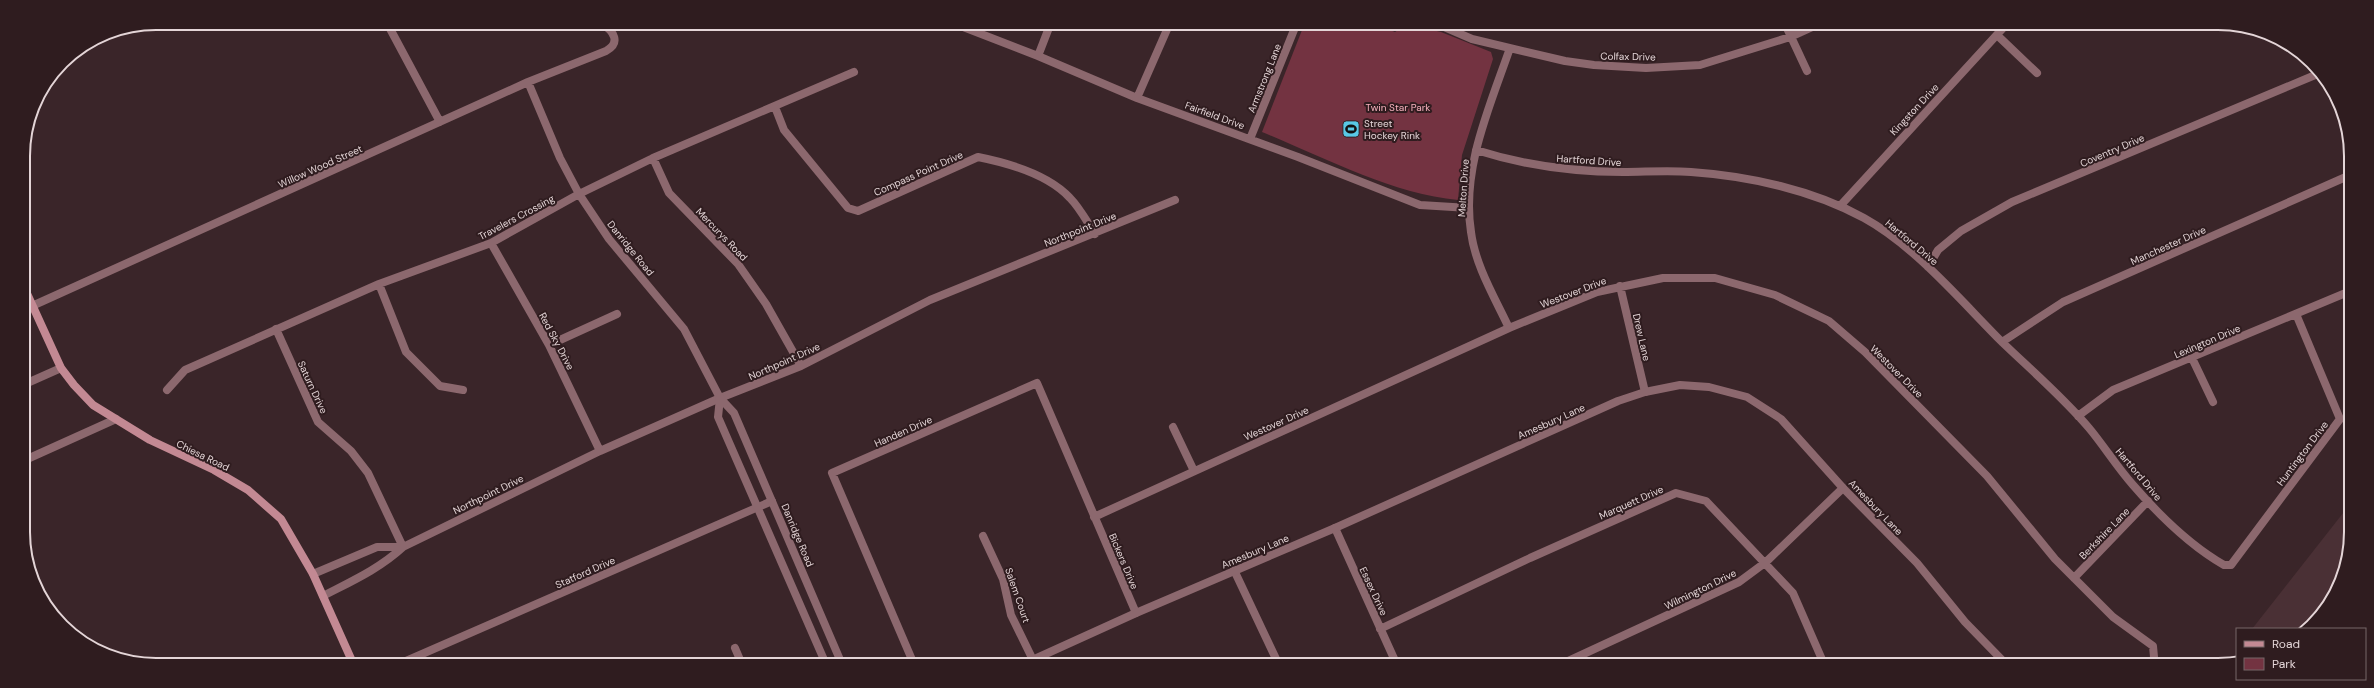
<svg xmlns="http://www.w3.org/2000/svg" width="2374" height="688" font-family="'DM Sans',sans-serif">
  <rect width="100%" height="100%" fill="#3a2529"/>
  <!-- built -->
  <path fill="#4a3035" d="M 2347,508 L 2347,566 L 2329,606 L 2307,629 L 2252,629 Z"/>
  <!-- green -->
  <path fill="#733341" d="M 1304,25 L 1380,26 L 1395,32 L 1404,26 L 1416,26 L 1441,32 L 1491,52 L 1493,59 L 1462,155 L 1458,200 C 1392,194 1323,157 1262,132 Z"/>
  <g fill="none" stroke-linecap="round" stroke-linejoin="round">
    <!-- minor -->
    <path stroke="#8c686e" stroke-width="8" d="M 387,23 L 440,122
      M 958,25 L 1038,56 L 1137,98 L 1298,157 L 1420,205 L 1469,208
      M 1442,26 L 1472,39 L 1565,61 L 1594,65 L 1646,68 L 1700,65 L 1790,37 L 1812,27
      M 1786,26 L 1807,71
      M 1997,35 L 2037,73
      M 1038,56 L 1050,25
      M 528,82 L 560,158 L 579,194 L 609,239 L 684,329 L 720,398
      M 1137,98 L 1169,25
      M 775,107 L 784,130 L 848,208 L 858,211 L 978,157 C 1008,163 1048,174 1070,198 C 1080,208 1087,222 1095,234
      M 1250,139 L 1296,25
      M 1476,150 C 1523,165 1574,172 1623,172 C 1645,172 1668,170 1691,172 C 1749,176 1813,190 1864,218 C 1915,246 1961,301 2002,342 C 2031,370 2063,397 2089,428 C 2104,446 2117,467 2133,485 C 2159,515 2189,545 2224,565 L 2231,565 L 2340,419 L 2296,314
      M 653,158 L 669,193 L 738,264 L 766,304 L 801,366
      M 1840,206 L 2004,27
      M 491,243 L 549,345 L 600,451
      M 1928,267 L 1938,250 L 1961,231 L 2012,202 L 2320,73
      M 379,284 L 406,352 L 440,386 L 463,390
      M 1620,286 L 1645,392
      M 24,304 L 30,301
      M 32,306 L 528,82 L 606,51 C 621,43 614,31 602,24
      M 1509,328 C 1495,298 1475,265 1471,232 C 1461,169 1490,106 1510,48
      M 276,329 L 318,422 L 351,451 L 368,473 L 403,547 L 600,451 L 720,398 L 801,366 L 930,300 L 1175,200
      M 2002,342 L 2063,302 L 2348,176
      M 549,345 L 617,314
      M 2192,358 L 2213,402
      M 25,384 L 61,368
      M 167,390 L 185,370 L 379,284 L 491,243 L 579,194 L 653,158 L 854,72
      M 2078,416 L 2113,390 L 2348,292
      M 1173,427 L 1194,471
      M 25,460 L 116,419
      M 1094,517 L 1509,328 L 1597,292 L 1663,278 L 1715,278 L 1775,295 L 1829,321 L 1865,352 L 1987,476 L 2055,559 L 2113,617 L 2153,646 L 2154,657 L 2151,665
      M 1335,528 L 1396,663
      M 983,536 L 1003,579 L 1011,615 L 1033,660
      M 1234,570 L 1278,663
      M 313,574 L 377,547 L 403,547 C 379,569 352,581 323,596
      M 2074,578 L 2148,501
      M 1380,629 L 1530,558 L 1676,493 L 1706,501 L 1793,593 L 1824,664
      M 735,648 L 741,662
      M 406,661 L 772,501
      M 913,662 L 832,473 L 1037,383 L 1136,613
      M 1564,663 L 1739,582 L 1766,562 L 1843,488"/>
    <!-- tertiary -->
    <path stroke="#8c686e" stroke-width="8" d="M 720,398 L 734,413 L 841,662
      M 720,398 L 718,417 L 825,662
      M 1028,662 L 1136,613 L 1335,528 L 1618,401 L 1645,392 L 1680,385 L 1709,387 L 1747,397 L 1781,419 L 1843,488 L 1917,563 L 1965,622 L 2006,664"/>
    <!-- secondary -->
    <path stroke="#c38993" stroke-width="8" d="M 24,287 L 61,368 L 74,385 L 93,405 L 150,440 L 214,470 L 248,490 L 281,519 L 313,574 L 352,661"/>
  </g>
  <!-- icons -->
  <defs>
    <g id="stadium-square" transform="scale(0.9)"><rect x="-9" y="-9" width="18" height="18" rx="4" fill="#59c8e5" stroke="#2f1c1f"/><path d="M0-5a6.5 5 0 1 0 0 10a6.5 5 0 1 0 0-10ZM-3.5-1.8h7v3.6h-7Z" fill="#111"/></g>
  </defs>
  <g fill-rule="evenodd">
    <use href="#stadium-square" x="1351" y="129"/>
  </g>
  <g text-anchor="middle" stroke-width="4" stroke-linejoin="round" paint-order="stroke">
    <!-- street labels -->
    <g font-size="10" fill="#e4d5d7" stroke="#2f1c1f">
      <text transform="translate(1628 56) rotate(1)" y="4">Colfax Drive</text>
      <text transform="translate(1264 78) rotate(-68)" y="4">Armstrong Lane</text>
      <text transform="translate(1914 109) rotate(-47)" y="4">Kingston Drive</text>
      <text transform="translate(1215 115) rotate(20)" y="4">Fairfield Drive</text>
      <text transform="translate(2112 150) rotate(-23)" y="4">Coventry Drive</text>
      <text transform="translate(1589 160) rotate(4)" y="4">Hartford Drive</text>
      <text transform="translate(320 166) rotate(-24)" y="4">Willow Wood Street</text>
      <text transform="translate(918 173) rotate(-24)" y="4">Compass Point Drive</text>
      <text transform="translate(1463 188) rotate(-86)" y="4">Melton Drive</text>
      <text transform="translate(516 217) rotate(-28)" y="4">Travelers Crossing</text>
      <text transform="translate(1080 229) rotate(-22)" y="4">Northpoint Drive</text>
      <text transform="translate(722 234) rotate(46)" y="4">Mercurys Road</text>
      <text transform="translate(1912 242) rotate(40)" y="4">Hartford Drive</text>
      <text transform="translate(2168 245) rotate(-24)" y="4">Manchester Drive</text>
      <text transform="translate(631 248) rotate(51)" y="4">Danridge Road</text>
      <text transform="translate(1573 292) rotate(-21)" y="4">Westover Drive</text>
      <text transform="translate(1642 337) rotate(77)" y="4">Drew Lane</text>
      <text transform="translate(557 341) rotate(62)" y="4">Red Sky Drive</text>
      <text transform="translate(2207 341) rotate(-23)" y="4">Lexington Drive</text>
      <text transform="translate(784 361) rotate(-24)" y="4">Northpoint Drive</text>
      <text transform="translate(1897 371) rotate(45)" y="4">Westover Drive</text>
      <text transform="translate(313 387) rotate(65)" y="4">Saturn Drive</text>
      <text transform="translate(1551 421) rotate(-24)" y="4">Amesbury Lane</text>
      <text transform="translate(1276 423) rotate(-24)" y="4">Westover Drive</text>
      <text transform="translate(903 431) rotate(-24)" y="4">Handen Drive</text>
      <text transform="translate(2302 453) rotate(-53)" y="4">Huntington Drive</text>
      <text transform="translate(203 455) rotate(26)" y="4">Chiesa Road</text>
      <text transform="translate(2139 474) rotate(50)" y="4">Hartford Drive</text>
      <text transform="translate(488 494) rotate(-26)" y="4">Northpoint Drive</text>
      <text transform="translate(1631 502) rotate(-24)" y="4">Marquett Drive</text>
      <text transform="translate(1876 507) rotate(46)" y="4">Amesbury Lane</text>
      <text transform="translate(2104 533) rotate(-46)" y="4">Berkshire Lane</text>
      <text transform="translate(798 535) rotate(67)" y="4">Danridge Road</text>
      <text transform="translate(1255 551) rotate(-23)" y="4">Amesbury Lane</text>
      <text transform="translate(1124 561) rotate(67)" y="4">Bickers Drive</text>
      <text transform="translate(585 572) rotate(-24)" y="4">Statford Drive</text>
      <text transform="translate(1700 589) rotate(-26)" y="4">Wilmington Drive</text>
      <text transform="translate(1374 591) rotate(65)" y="4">Essex Drive</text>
      <text transform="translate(1018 595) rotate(71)" y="4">Salem Court</text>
    </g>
    <!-- park labels -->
    <g font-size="10" fill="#f7b2be" stroke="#2f1c1f">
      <text x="1398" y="111">Twin Star Park</text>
    </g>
    <!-- poi labels -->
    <g font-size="10" fill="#e4d5d7" stroke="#2f1c1f" text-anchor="start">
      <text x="1364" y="127">Street<tspan x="1364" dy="12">Hockey Rink</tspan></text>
    </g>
  </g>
  <!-- crop -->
  <path d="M0 0H2374V688H0ZM156 30H2218A126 126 0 0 1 2344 156V532A126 126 0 0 1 2218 658H156A126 126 0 0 1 30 532V156A126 126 0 0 1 156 30Z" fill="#2f1c1f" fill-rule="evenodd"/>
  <path fill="none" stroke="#e4d5d7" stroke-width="2" d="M156 30H2218A126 126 0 0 1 2344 156V532A126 126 0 0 1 2218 658H156A126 126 0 0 1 30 532V156A126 126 0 0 1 156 30Z"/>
  <!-- legend -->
  <rect x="2236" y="628" width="130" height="52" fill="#2f1c1f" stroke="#776669"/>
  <rect x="2244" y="641" width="20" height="6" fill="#c38993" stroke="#776669"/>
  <text x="2272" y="648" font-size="12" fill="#e4d5d7">Road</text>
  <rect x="2244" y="658" width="20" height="12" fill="#733341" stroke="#776669"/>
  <text x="2272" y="668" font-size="12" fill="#e4d5d7">Park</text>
</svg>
